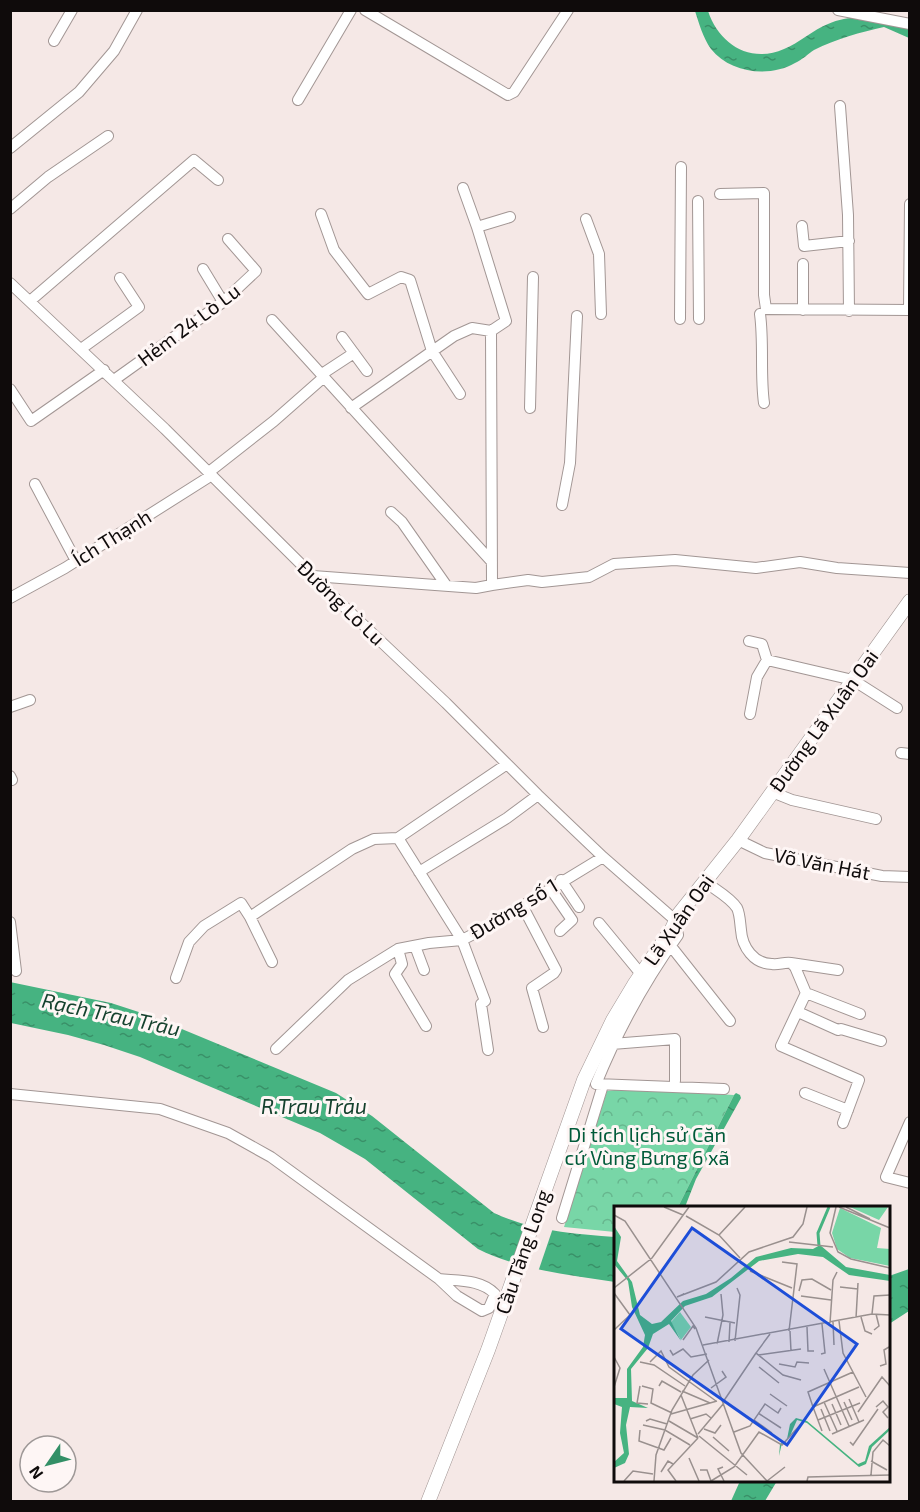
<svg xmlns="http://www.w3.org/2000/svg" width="920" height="1512" font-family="'Exo 2',sans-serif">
  <defs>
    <pattern id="park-crowns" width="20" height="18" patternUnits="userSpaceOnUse" patternTransform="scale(1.5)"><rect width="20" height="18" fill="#78d6a7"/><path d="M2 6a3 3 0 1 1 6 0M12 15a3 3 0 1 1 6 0" fill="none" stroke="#67b68e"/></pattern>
    <pattern id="water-ripples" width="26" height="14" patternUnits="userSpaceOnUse" patternTransform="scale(1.5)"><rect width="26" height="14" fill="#46b381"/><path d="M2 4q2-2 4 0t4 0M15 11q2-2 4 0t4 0" fill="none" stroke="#399068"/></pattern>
  </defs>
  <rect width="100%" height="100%" fill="#f5e8e6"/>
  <!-- park -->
  <path fill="url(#park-crowns)" d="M 622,1089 L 734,1095 L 678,1207 L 616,1208 L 615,1232 L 564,1227 L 607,1091 Z"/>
  <!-- water -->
  <path fill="url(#water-ripples)" d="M 695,11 L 708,11 C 719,44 750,64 784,49 C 799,43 813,30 828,24 C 852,13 888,17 909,29 L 909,38 L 884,27 C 861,32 836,39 814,50 C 808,54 802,60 795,63 C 769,78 730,73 711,49 C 703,38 699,23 695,11 Z
    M 10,982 L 111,1003 L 148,1015 L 336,1093 L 372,1116 L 494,1213 C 533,1231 574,1234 615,1237 L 615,1282 C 569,1275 520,1270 478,1249 L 365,1159 L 320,1133 L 140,1057 L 104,1045 L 68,1035 L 11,1023 Z
    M 736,1093 L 740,1095 L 741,1098 L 696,1179 L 685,1207 L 678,1207 L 734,1095 Z
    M 909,1269 L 909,1311 L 889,1324 L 889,1276 Z
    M 740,1481 L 740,1480 L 777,1481 L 765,1501 L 731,1501 Z"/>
  <!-- pier -->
  <path fill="#f5e8e6" d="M 538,1224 L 553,1228 L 538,1272 L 523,1268 Z"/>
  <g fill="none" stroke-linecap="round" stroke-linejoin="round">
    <!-- minor casing -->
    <g stroke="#a29694" stroke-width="12">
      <path id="minor" d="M 365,10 L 508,95 L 514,92 L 568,10
        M 838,10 L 910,24
        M 54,41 L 72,10
        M 298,100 L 351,10
        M 840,106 L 848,215 L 849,311
        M 10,148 L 79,92 L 114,51 L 137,10
        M 720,194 L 764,193 L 764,295 L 766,309 L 910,310
        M 698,201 L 699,319
        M 10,209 L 48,177 L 108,136
        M 321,214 L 334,250 L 368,294 L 401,277 L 410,280 L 432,351 L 460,394
        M 586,219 L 599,254 L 601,314
        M 802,226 L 804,246 L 849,241
        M 477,227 L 510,217
        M 803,264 L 803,310
        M 203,269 L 223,302
        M 10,283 L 165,429 L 336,599 L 446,703 L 538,795 L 603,857 L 675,920 L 678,935 C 644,982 618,1030 596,1084 L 724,1089
        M 30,301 L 194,160 L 218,180
        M 909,310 L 910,204
        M 760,314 C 764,344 760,374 764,403
        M 680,319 L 681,167
        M 272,320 L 492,562
        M 342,337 L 367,371
        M 81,349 L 139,307 L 120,278
        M 322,374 L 354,353
        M 114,380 L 223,302 L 256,271 L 228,239
        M 10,389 L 31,421 L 104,370
        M 351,408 L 454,336 L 472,328 L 491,331
        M 530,408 L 533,277
        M 209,472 L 274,421 L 324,377
        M 35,484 L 76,561
        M 562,505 L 570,463 L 577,316
        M 391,512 L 402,522 L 446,585
        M 313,576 L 476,588 L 492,585 L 491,331 L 506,321 L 477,227 L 463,188
        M 492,585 L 528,580 L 542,582 L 589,577 L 614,564 L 675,560 L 756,568 L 800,562 L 837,568 L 910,573
        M 10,598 L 65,568 L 212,475
        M 749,641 L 762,644 L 767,660
        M 10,707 L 30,700
        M 750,714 L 757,677 L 767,660 L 853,680 L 897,708
        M 901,753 L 910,754
        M 10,776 L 12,780
        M 772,792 L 792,800 L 876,819
        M 398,838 L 462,940 L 485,1001 L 481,1004 L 488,1050
        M 738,840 L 765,853 L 882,876 L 910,877
        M 419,872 L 507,818 L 538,795
        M 561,880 L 579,907
        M 704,881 C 714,889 730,897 737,908 C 740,914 740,923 741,930 C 742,947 754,964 772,964 C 779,965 784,962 791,963 L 795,967 L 806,993 L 781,1046 L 859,1080 L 843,1123
        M 550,888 L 572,920 L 560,931
        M 522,905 L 556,970 L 554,973 L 532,988 L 543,1027
        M 250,917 L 272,962
        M 10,922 L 16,971
        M 599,923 L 641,974
        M 670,945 L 730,1021
        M 415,946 L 424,970
        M 398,949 L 402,964 L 395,974 L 426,1026
        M 791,963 L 838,970
        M 176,978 L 189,942 L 204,926 L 241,903 L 250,917 L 352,849 L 374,839 L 398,838 L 507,764
        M 806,993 L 860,1014
        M 798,1012 L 838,1030 L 841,1029 L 881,1041
        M 612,1044 L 675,1039 L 675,1081
        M 276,1049 L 348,980 L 398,949 L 429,943 L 462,940 L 493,924 L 603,857
        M 805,1093 L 848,1110
        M 10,1094 L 160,1109 L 228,1133 L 271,1157 L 439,1279 L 457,1296 L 482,1311 L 489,1308 L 495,1294 C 481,1279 458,1281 439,1279
        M 910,1122 L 886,1177 L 910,1183
        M 562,1218 L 603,1085"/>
    </g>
    <!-- major casing -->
    <g stroke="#a29694" stroke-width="15">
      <path id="major" d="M 428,1502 L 488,1350 L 584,1080 L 613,1020 L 634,985 L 672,929 L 679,914 L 738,840 L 910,601"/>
    </g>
    <!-- minor -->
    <use href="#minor" stroke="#fff" stroke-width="10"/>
    <!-- major -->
    <use href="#major" stroke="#fff" stroke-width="14"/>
  </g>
  <g text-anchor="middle" stroke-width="6" stroke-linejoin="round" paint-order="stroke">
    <!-- street labels -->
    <g font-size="20" fill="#0f0b0b" stroke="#fef6f5">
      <text transform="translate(189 325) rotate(-37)" y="7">Hẻm 24 Lò Lu</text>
      <text transform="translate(112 538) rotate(-32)" y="7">Ích Thạnh</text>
      <text transform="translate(341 603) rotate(44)" y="7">Đường Lò Lu</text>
      <text transform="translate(824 721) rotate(-54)" y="7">Đường Lã Xuân Oai</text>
      <text transform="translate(822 864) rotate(11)" y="7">Võ Văn Hát</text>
      <text transform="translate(514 909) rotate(-31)" y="7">Đường số 1</text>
      <text transform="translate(679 920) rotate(-55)" y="7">Lã Xuân Oai</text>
      <text transform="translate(523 1252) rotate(-71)" y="7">Cầu Tăng Long</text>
    </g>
    <!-- park labels -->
    <g font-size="20" fill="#005a39" stroke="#fef6f5">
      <text x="647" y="1142">Di tích lịch sử Căn<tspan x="647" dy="23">cứ Vùng Bưng 6 xã</tspan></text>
    </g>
    <!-- water labels -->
    <g font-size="21" font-style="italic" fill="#15422e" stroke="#fef6f5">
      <text transform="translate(111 1015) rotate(12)" y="7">Rạch Trau Trảu</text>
      <text x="314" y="1114">R.Trau Trảu</text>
    </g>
  </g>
  <!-- overview -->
  <g transform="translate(614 1206)">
    <rect width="276" height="276" fill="#f5e8e6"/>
    <path d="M 236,1 L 274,1 L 265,14 ZM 226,2 L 267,22 L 263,42 L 276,43 L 276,60 L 236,52 L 223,43 L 218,27 Z" fill="#78d6a7"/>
    <path d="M 66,106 L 77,121 L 67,134 L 57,116 Z" fill="#78d6a7"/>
    <path d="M 0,1 L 0,20 L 7,31 L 3,55 L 18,76 L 26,109 L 38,118 L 47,116 L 69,95 L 92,88 L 117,72 L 142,51 L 177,42 L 199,43 L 206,39 L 232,61 L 276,69 L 276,75 L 235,69 L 209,51 L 184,48 L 145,55 L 98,91 L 71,100 L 57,115 L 67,135 L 55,118 L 39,128 L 34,142 L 17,163 L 18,195 L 34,202 L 16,201 L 12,219 L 15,248 L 11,257 L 0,262 L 0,256 L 10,247 L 6,227 L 8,201 L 0,198 L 0,192 L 13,192 L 13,163 L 29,141 L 31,129 L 18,101 L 14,75 L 0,58 ZM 182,212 L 193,215 L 244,258 L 251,255 L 255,240 L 276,221 L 276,224 L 258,241 L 252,258 L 245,261 L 193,217 L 183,214 L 176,230 L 168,237 L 165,250 L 166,238 L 173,233 L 176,218 Z" fill="#46b381"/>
    <path fill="none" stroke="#46b381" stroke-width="3" d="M 205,40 L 204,27 L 215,1"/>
    <path fill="none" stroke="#99908e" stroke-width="1.5" d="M 50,1 L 69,9M 222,1 L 216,27 L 224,46 L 237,53 L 276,62M 225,1 L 276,22M 232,1 L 256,13M 0,9 L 11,15 L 82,122 L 127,247 L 153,275M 72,10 L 105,29 L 126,52M 105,29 L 131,1M 175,36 L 219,41M 168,56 L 183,58 L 175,125M 136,65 L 178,82M 226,81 L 244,83M 0,82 L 38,52 L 75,1M 185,85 L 188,74 L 198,73 L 217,84M 0,87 L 16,109 L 0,124M 70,88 L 63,91 L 102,76 L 135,46 L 179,31 L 189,18 L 193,1M 187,90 L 217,94M 258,108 L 260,90 L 276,89M 91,111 L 121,117M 247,111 L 251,125 L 258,128M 242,112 L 244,77M 225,115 L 229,147 L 252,191M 219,116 L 220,139M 216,117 L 219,74 L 223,66M 276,117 L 276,148M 193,121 L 194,145 L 200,145M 260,124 L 265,120 L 262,108M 176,125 L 177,145M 156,128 L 142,147 L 169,169 L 187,174M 69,134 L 79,120 L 81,123M 121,135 L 126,89 L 123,82M 115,136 L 116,117M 103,138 L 109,109 L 107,88M 89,139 L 258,108 L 276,109M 56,144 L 59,149 L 69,143 L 77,151 L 93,148M 207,148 L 211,147 L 208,118M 144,149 L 187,143M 0,151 L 6,162 L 0,181M 26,156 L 40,159 L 71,180M 36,156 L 47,145 L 55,161 L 102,195M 165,158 L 181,161 L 183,156 L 195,157M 266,160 L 272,158 L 270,144 L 275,141M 145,161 L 165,177M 210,163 L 235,220M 26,180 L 23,197 L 34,198M 28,180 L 39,183 L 37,197 L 58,207M 45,180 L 48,175 L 67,186M 97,182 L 112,171 L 108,165M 68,185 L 96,197M 156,188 L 173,200M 67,189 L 84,232M 235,193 L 245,216M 109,196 L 142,147M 210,196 L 223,225M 230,196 L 238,214M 218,198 L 227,219M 199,201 L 194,186 L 239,166M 262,201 L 269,195 L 274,201 L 269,206 L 274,212M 207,203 L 216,225M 244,206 L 268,171 L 276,180M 144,207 L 167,222M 57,208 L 103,195M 76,213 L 92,208 L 97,212M 140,214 L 158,227M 204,214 L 246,197M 32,215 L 36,213 L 53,218M 55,215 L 84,232M 29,219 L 51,224 L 76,239M 90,223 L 101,227 L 107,219M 26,224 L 25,235 L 50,244 L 57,232M 208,225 L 199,201 L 245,181M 120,226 L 136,220 L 151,198 L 164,207 L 167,202M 84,228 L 110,197M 218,228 L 250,214M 85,230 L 133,269M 99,231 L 115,245M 236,236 L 239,239 L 264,203M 75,252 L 85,275M 257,255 L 273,264M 109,261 L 104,263 L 110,275M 86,264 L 93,264 L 97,275M 47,266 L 54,255 L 59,258M 257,269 L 259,246 L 269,234 L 276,240M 10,275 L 19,265 L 39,268M 40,275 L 42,249 L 58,204 L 79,169 L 95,154M 62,275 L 54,264 L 84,232M 97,275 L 120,261 L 145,226 L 168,239 L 187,218M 153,275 L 171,261M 193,275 L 194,271 L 276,269"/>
    <path fill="#1d4ed8" fill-opacity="0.15" stroke="#1d4ed8" stroke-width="3" d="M 78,22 L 243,138 L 173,239 L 7,123 Z"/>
    <rect width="276" height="276" fill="none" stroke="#0f0b0b" stroke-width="3"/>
  </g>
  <!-- border -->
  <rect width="920" height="1512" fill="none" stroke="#0f0b0b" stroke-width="24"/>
  <!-- north arrow -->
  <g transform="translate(48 1464) rotate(235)"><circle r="28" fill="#fef6f5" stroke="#9e9897" stroke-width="1.5"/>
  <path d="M0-4.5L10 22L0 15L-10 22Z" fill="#338f66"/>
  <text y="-9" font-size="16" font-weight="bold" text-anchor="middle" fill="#0f0b0b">N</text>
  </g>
</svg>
